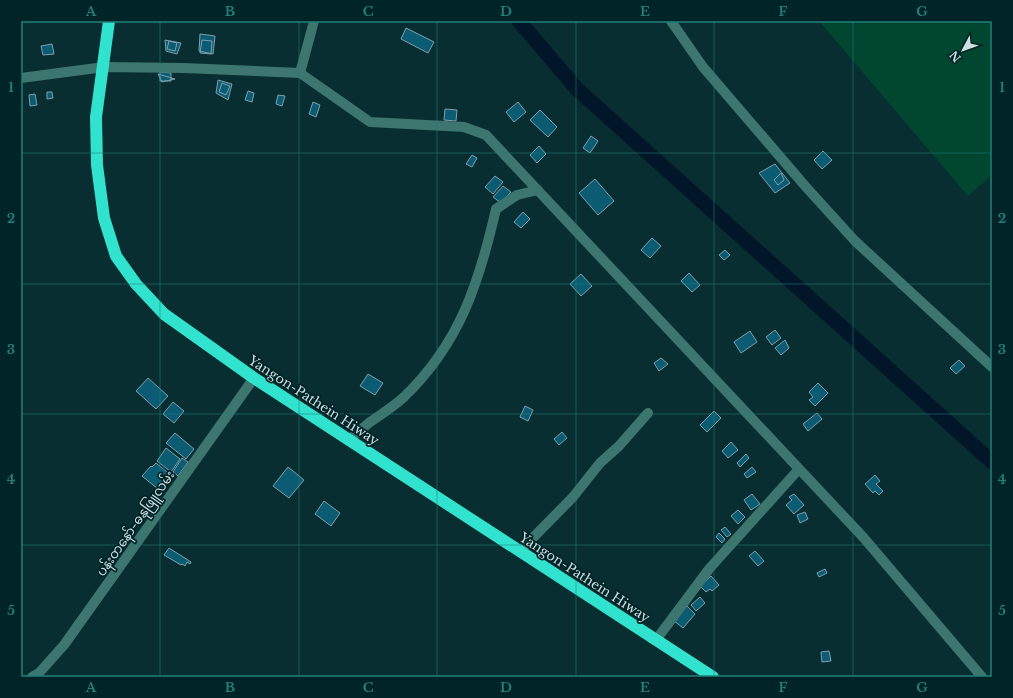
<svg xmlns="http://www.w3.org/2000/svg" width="1013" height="698" font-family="'Libre Baskerville','Noto Sans Myanmar',serif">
  <rect width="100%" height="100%" fill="#082e31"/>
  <!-- green -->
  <path fill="#01462f" d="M 819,21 L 992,21 L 992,175 L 968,196 Z"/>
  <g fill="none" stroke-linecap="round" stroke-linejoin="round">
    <!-- river -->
    <path stroke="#011729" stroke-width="15" d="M 519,21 L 577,89 L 992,462"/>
  </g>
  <!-- building -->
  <path fill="#0b5b72" stroke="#7ea0ad" d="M 406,28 L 434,42 L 428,53 L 401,39 Z
    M 200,34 L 215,36 L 213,54 L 199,51 Z
    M 165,40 L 181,43 L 177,54 L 166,51 Z
    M 202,40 L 212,41 L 211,54 L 200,53 Z
    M 169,41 L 177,43 L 175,51 L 167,49 Z
    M 52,44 L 54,54 L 43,55 L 41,46 Z
    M 160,72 L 171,73 L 171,81 L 160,81 Z
    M 158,74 L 175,79 L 162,82 Z
    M 218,80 L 232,84 L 228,100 L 216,93 Z
    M 222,83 L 230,86 L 226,95 L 219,92 Z
    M 248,91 L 254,93 L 252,102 L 245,100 Z
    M 47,92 L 52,92 L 53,98 L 47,99 Z
    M 35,94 L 37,105 L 30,106 L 29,95 Z
    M 278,95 L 285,96 L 282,106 L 276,104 Z
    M 313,102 L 320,105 L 316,117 L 309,114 Z
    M 518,102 L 526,112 L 514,122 L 506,112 Z
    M 445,109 L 457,110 L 456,121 L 444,120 Z
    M 540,110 L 557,127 L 548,137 L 530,120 Z
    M 591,136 L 598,141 L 590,153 L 583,148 Z
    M 539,146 L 546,154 L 537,163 L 530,155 Z
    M 823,151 L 832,160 L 822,169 L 814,160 Z
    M 472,155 L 477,158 L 472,167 L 466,164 Z
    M 775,164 L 790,183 L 775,193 L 759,173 Z
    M 781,173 L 784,180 L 778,185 L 774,180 Z
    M 495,176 L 503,182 L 493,194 L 485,187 Z
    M 595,179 L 614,201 L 598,215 L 579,193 Z
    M 503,186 L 511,192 L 501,203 L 493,197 Z
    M 523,212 L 530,219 L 521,228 L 514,222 Z
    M 652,238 L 661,246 L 650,258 L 641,250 Z
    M 725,250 L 730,255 L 724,260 L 719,255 Z
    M 689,273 L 700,285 L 692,292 L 681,281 Z
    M 581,274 L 592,286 L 581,296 L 570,284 Z
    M 775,330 L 781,338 L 772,345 L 766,337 Z
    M 750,331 L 757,342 L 741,353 L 734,342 Z
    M 785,340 L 789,348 L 781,355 L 775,348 Z
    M 661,358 L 668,364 L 659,371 L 654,363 Z
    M 959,360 L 965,366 L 956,374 L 950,368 Z
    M 368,374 L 383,383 L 375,395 L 360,386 Z
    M 148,378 L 168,396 L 156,409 L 136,391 Z
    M 818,383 L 828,393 L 815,406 L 809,400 L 813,397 L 809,392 Z
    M 173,402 L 184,411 L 174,423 L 163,414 Z
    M 525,406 L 533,410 L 528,421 L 520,417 Z
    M 714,411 L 721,418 L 707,432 L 700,425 Z
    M 817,413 L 822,419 L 808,431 L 803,424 Z
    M 562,432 L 567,438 L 559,445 L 554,439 Z
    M 175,433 L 194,449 L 186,459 L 166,443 Z
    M 731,442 L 738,450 L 728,458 L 722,451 Z
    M 166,448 L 180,459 L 171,472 L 157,461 Z
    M 746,454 L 749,458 L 740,467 L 737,463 Z
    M 182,458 L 188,462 L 178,476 L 173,472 Z
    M 156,463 L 173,477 L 162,490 L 160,488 L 158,489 L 142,476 L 151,466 L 152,467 Z
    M 288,467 L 304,480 L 289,498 L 273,486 Z
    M 752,467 L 756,472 L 747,478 L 744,474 Z
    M 875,475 L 880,481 L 876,484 L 883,491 L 879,495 L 875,491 L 873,493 L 865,484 Z
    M 752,494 L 760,504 L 751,510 L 744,500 Z
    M 794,494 L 804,505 L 794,514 L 786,505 L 792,500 L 789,497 Z
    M 324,501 L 340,513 L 331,526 L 315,514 Z
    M 738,510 L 745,517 L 738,524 L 731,516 Z
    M 805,512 L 808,519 L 800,523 L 797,515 Z
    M 725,527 L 731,534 L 727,537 L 721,530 Z
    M 719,533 L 725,539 L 722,543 L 716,537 Z
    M 169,548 L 191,562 L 190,564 L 187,562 L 185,566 L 182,564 L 181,565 L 164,555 Z
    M 755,551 L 764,561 L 758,566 L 749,556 Z
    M 825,569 L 827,573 L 819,577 L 817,573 Z
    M 711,576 L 719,585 L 712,591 L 710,589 L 706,592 L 700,586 Z
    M 700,597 L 705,603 L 696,611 L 691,605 Z
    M 686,605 L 695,614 L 683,628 L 673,620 Z
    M 829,651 L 831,661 L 822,662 L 821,652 Z"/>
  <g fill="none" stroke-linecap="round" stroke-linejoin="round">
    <!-- minor -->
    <path stroke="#3c766e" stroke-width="10" d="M 671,21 L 703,67 L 806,187 L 855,241 L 992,367
      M 300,73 L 314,21
      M 21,78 L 104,67 L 184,68 L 300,73 L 370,122 L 464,127 L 486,135 L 863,537 L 982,677
      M 349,440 C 356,434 363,428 370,422 C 382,414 393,407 404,397 C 460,343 479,283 496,209 L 517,195 L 538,190
      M 520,551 L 573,497 L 600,463 L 619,446 L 648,413
      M 656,640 L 709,569 L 799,469
      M 32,677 L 39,673 L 64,645 L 254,378"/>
    <!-- highway -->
    <path stroke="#31e3cf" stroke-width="12" d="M 109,21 L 96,117 L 97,165 L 104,218 L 116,256 L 136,284 L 164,314 L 254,378 L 713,677"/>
  </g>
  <!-- grid -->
  <path fill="none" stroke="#228079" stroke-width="1" stroke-opacity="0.55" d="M 160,21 L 160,677M 299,21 L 299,677M 437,21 L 437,677M 576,21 L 576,677M 714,21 L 714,677M 853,21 L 853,677M 21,153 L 992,153M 21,284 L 992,284M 21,414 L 992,414M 21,545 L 992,545"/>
  <g text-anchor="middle" stroke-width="3.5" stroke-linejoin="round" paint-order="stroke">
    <!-- street labels -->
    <g font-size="13" fill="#cbdee0" stroke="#002427">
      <text transform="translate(314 400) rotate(33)" y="5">Yangon-Pathein Hiway</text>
      <text transform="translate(135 523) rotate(-55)" y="5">ပန်းတနော်-ဓနုဖြူလမ်း</text>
      <text transform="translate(585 577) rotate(33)" y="5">Yangon-Pathein Hiway</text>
    </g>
  </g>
  <!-- border -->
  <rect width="1013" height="698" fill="none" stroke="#002427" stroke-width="44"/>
  <!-- north arrow -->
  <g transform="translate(963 50) rotate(229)" stroke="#002427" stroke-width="3" paint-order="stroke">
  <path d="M0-3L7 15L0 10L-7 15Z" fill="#cbdee0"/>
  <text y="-6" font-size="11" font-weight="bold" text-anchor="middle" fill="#cbdee0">N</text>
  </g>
  <rect x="22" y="22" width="969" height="654" fill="none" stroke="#228079" stroke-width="1.5"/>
  <g font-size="13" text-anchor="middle" font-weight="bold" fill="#228079">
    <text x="91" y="16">A</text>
    <text x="230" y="16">B</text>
    <text x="368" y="16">C</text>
    <text x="506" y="16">D</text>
    <text x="645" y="16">E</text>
    <text x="783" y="16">F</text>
    <text x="922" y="16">G</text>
    <text x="11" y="92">1</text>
    <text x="1002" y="92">1</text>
    <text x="11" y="223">2</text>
    <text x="1002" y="223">2</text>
    <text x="11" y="354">3</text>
    <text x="1002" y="354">3</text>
    <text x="11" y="484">4</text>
    <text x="1002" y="484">4</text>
    <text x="11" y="615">5</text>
    <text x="1002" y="615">5</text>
    <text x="91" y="692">A</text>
    <text x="230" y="692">B</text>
    <text x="368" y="692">C</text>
    <text x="506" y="692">D</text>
    <text x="645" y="692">E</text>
    <text x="783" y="692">F</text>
    <text x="922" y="692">G</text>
  </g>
</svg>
